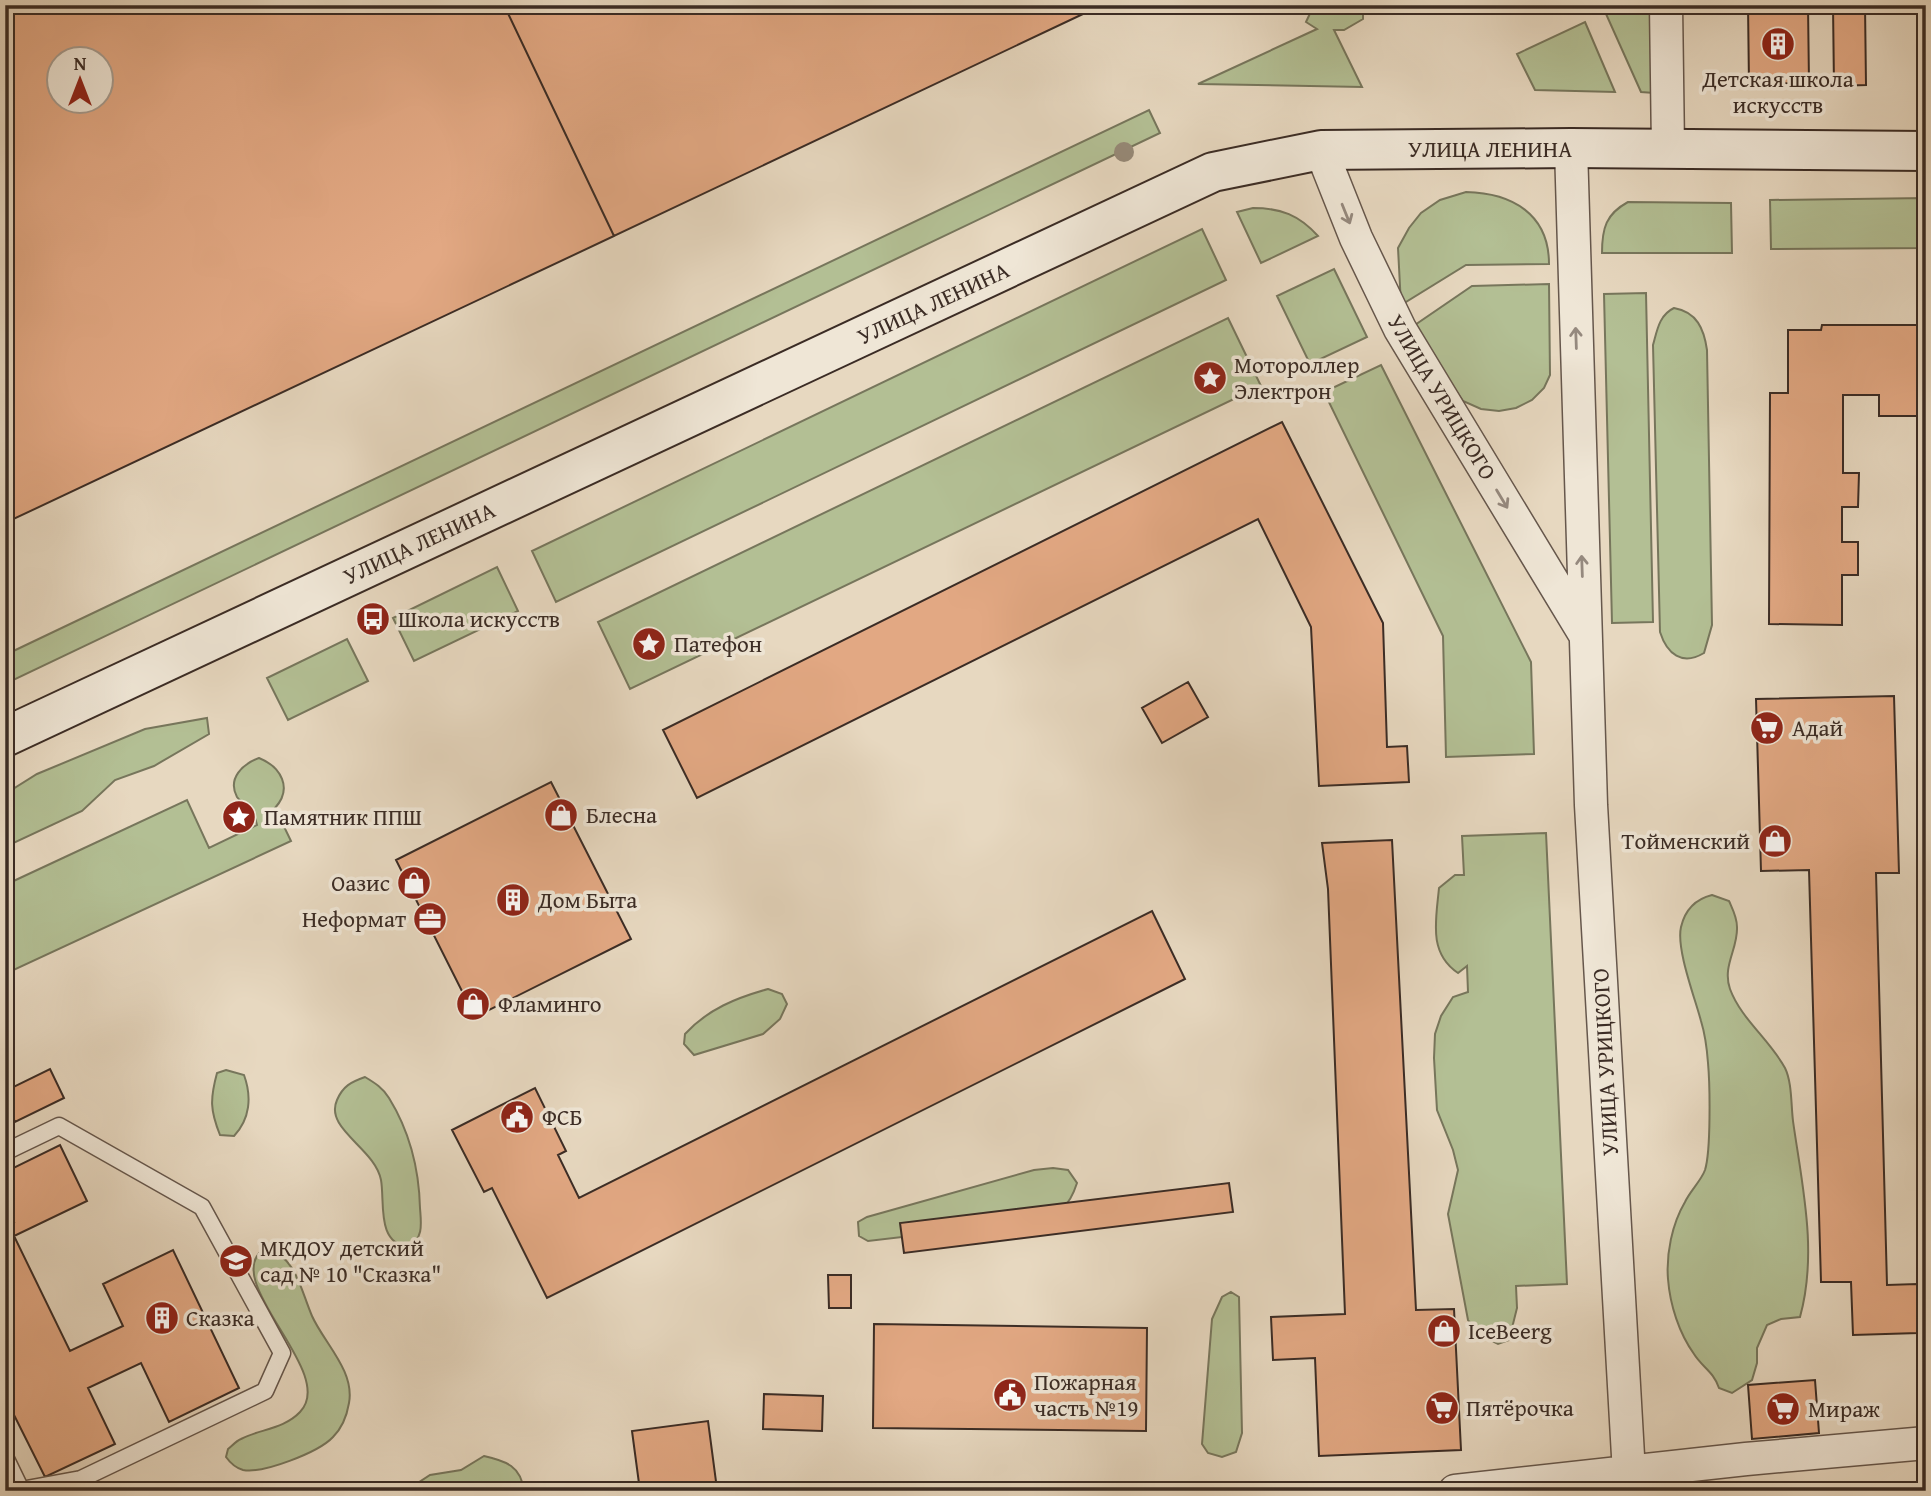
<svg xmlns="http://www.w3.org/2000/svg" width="1931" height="1496" font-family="'Gentium Book Plus',serif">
  <rect width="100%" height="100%" fill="#e7d8c0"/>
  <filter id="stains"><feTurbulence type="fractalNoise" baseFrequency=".00286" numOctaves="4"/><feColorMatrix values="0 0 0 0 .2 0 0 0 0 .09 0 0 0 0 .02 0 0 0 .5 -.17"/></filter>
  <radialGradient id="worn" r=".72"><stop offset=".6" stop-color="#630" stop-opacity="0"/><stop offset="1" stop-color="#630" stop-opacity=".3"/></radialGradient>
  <!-- green -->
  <path fill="#b3bf94" stroke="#77765c" stroke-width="2" d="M 1314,5 L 1363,5 L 1363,19 L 1344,30 L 1334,30 L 1362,87 L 1198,84 L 1317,29 L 1306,22 Z
    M 1602,5 L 1652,5 L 1654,93 L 1641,92 Z
    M 1585,22 L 1615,92 L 1535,90 L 1517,54 Z
    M 1149,110 L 1160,133 L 5,684 L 5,655 Z
    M 1466,192 C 1512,193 1549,214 1549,264 L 1466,265 L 1401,305 L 1398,248 L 1409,228 L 1421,213 L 1440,200 Z
    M 1926,198 L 1926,248 L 1771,249 L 1770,200 Z
    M 1628,202 L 1731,203 L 1732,253 L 1602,253 C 1602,228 1606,214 1628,202 Z
    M 1253,208 C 1281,208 1299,215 1318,236 L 1261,263 L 1237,212 Z
    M 1202,229 L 1226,280 L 556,602 L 532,551 Z
    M 1334,269 L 1367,337 L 1310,364 L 1277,296 Z
    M 1549,284 L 1550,375 L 1544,388 L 1532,400 L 1516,408 L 1499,411 L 1481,409 L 1463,401 L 1412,327 L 1472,286 Z
    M 1646,293 L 1653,622 L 1612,623 L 1604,294 Z
    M 1674,308 C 1697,312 1704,329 1707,350 L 1712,625 L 1704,653 C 1682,666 1667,654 1660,632 L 1653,345 C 1657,331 1659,315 1674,308 Z
    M 1228,318 L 1261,386 L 630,689 L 598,622 Z
    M 1381,365 L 1531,662 L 1534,754 L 1446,757 L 1443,636 L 1324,392 Z
    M 497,567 L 518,611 L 414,661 L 393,618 Z
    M 347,639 L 368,681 L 288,720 L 267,678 Z
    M 207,718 L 209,734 L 154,766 L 115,780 L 82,811 L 5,847 L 5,794 L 37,774 L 145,729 Z
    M 259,758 C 281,767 293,788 275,808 L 291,841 L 5,974 L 5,885 L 187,800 L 209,848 L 257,825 C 256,820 253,813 250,809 C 246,805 241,803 237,797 C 227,778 243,764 259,758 Z
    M 1546,833 L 1567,1284 L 1516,1286 L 1517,1308 L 1509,1340 L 1498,1344 L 1480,1335 L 1468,1320 L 1448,1214 L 1458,1170 L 1453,1150 L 1437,1110 L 1434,1058 L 1435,1034 L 1441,1016 L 1453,997 L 1468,992 L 1467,966 L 1458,973 C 1428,953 1436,920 1439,888 L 1455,875 L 1464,875 L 1462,836 Z
    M 1712,895 L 1729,901 C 1733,910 1737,917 1737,927 C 1738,949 1722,966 1730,989 C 1741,1019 1770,1040 1785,1068 C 1792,1082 1791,1105 1793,1121 C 1802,1185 1818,1252 1800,1317 L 1781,1319 L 1767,1325 L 1757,1348 L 1757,1363 L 1752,1380 L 1732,1393 L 1719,1388 C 1714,1372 1702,1367 1694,1354 C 1679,1333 1670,1305 1668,1279 C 1666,1254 1672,1224 1685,1202 C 1690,1191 1701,1181 1705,1170 C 1711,1151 1710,1085 1708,1063 C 1707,1049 1705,1034 1701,1021 C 1695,998 1676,949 1681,927 C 1685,910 1696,899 1712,895 Z
    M 768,989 L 782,994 L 787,1004 L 780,1019 L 763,1034 L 694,1055 L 684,1044 L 685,1034 C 708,1009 736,998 768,989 Z
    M 226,1070 L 244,1075 C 252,1097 250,1119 234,1136 L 220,1135 C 210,1110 210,1099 217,1073 Z
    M 365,1077 C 375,1083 383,1088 389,1098 C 410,1132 419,1168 420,1208 C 421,1223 424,1237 409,1247 C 376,1244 385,1202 381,1180 C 375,1148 324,1129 337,1100 C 343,1086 351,1082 365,1077 Z
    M 1053,1168 L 1068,1170 L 1077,1183 C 1068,1211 1058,1213 1031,1222 L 868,1241 L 859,1236 L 858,1222 L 867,1217 L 1034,1170 Z
    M 266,1247 C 297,1259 300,1288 312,1316 C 324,1343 355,1371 349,1403 C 347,1415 342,1428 333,1437 C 319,1452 263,1474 243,1470 C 236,1468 231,1464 226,1457 L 228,1449 C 232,1446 236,1441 241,1439 C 260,1429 284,1429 300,1412 C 339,1372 215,1279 266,1247 Z
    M 1231,1292 L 1239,1297 L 1242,1433 L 1236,1452 L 1222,1457 L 1208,1453 L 1202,1444 L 1212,1319 L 1222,1297 Z
    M 484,1456 C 506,1461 521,1466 524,1491 L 388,1491 L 413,1486 L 430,1475 L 461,1470 Z"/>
  <!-- building -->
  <path fill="#e2a883" stroke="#3b2c25" stroke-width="2" fill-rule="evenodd" d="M 5,5 L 504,5 L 614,236 L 5,523 ZM 60,60 L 102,60 L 102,102 L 60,102 Z
    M 504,5 L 1102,5 L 614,236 Z
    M 1748,5 L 1808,5 L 1809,83 L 1749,84 Z
    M 1833,5 L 1865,5 L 1866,85 L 1834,86 Z
    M 1822,325 L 1926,325 L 1926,395 L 1919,395 L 1919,416 L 1879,416 L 1879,395 L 1843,395 L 1843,473 L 1859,473 L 1858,507 L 1842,507 L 1842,542 L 1858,542 L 1858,575 L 1842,575 L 1842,625 L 1769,624 L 1770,393 L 1788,393 L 1788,330 L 1821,330 Z
    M 1282,422 L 1383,623 L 1387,747 L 1407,746 L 1409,782 L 1319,786 L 1311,627 L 1258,519 L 697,798 L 663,730 Z
    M 1188,682 L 1208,717 L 1162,743 L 1142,708 Z
    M 1894,696 L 1899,873 L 1876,873 L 1887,1285 L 1917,1284 L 1918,1333 L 1853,1335 L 1851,1282 L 1821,1282 L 1809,870 L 1761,871 L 1756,699 Z
    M 551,782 L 631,939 L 475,1017 L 396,860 Z
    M 1392,840 L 1416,1310 L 1454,1309 L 1461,1450 L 1319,1456 L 1315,1358 L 1273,1360 L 1271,1317 L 1345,1314 L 1328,889 L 1322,843 Z
    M 1152,911 L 1185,979 L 547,1298 L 492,1188 L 484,1192 L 452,1130 L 535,1088 L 566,1151 L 558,1155 L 579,1198 Z
    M 50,1069 L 64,1098 L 15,1122 L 5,1101 L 5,1091 Z
    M 60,1145 L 87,1201 L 14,1236 L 70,1351 L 123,1326 L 103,1284 L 173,1250 L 239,1388 L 169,1422 L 141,1363 L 88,1388 L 115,1444 L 45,1477 L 5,1397 L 5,1226 L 14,1222 L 5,1205 L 5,1172 Z
    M 1229,1183 L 1233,1212 L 904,1253 L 900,1223 Z
    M 828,1275 L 851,1275 L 851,1308 L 829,1308 Z
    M 874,1324 L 1147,1328 L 1146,1431 L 873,1428 Z
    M 1815,1380 L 1819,1433 L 1752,1439 L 1748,1385 Z
    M 764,1394 L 823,1396 L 822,1431 L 763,1429 Z
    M 708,1421 L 717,1489 L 640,1491 L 632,1431 Z"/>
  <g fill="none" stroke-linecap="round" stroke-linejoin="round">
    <!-- lane casing -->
    <g stroke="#66574c" stroke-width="19">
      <path id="lane" d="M 5,1152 L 59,1126 L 202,1207 L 282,1353 L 265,1391 L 81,1479 L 21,1490 L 5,1457"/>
    </g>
    <!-- street casing -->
    <g stroke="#66574c" stroke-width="35">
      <path id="street" d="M 1666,5 L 1668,149
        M 1571,148 L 1591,805 L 1630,1491
        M 1321,150 L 1356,238 L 1400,329 L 1584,633
        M 1455,1491 L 1746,1459 L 1926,1443"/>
    </g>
    <!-- secondary casing -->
    <g stroke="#3b2c25" stroke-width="42">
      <path id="secondary" d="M 5,737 L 1213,172 L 1321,150 L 1571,148 L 1926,151"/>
    </g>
    <!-- lane -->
    <use href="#lane" stroke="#efe6d6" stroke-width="16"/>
    <!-- street -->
    <use href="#street" stroke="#efe6d6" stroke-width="32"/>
    <!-- secondary -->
    <use href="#secondary" stroke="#efe6d6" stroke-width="38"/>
  </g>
  <!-- trees -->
  <circle fill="#968977" cx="1124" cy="152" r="10"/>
  <!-- one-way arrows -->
  <defs><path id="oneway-shaft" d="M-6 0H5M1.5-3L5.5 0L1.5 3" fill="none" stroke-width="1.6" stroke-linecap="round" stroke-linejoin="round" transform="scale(1.75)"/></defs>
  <g stroke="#95897e">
    <use href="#oneway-shaft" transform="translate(1346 214) rotate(68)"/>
    <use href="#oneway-shaft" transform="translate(1576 338) rotate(-92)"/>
    <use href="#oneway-shaft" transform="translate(1502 499) rotate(59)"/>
    <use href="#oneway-shaft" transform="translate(1582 566) rotate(-92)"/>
  </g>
  <!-- icons -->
  <defs>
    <g id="building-disc" transform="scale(1.75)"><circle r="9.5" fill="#8f2418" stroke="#efe6d6"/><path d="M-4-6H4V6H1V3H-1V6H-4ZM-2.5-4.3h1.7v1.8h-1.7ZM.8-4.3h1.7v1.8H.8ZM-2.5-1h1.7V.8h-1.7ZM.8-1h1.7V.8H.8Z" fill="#fff"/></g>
    <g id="sight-disc" transform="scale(1.75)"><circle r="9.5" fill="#8f2418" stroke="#efe6d6"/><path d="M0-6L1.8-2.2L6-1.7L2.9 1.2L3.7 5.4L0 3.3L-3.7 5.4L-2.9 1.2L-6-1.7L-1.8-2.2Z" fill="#fff"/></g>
    <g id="bus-disc" transform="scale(1.75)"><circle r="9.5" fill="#8f2418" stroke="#efe6d6"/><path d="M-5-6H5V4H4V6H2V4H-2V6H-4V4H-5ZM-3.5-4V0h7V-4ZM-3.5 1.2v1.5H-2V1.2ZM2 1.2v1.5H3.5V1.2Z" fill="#fff"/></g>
    <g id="supermarket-disc" transform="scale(1.75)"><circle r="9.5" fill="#8f2418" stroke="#efe6d6"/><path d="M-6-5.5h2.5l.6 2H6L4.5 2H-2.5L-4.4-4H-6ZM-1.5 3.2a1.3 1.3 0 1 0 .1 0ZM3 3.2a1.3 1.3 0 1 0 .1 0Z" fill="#fff"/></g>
    <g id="shop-disc" transform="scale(1.75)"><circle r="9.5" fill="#8f2418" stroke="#efe6d6"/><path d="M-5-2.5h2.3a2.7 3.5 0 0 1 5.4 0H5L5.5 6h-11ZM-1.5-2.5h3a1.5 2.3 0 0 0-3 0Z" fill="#fff"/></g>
    <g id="office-disc" transform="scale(1.75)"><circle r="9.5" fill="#8f2418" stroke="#efe6d6"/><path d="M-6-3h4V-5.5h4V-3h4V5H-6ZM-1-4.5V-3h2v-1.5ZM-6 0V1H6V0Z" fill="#fff"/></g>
    <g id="civic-disc" transform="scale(1.75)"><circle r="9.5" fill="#8f2418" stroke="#efe6d6"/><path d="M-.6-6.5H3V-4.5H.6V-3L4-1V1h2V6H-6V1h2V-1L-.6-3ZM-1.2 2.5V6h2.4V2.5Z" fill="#fff"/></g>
    <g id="school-disc" transform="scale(1.75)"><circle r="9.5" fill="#8f2418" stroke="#efe6d6"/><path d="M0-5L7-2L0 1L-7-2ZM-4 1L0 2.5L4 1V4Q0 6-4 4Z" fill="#fff"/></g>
  </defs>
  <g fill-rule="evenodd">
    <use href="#building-disc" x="1778" y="44"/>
    <use href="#sight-disc" x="1210" y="378"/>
    <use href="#bus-disc" x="373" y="619"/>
    <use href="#sight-disc" x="649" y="644"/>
    <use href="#supermarket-disc" x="1767" y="728"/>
    <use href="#shop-disc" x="561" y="815"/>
    <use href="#sight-disc" x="239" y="817"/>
    <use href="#shop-disc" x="1775" y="841"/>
    <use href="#shop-disc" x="414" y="883"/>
    <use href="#building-disc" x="513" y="900"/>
    <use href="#office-disc" x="430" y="919"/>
    <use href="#shop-disc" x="473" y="1004"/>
    <use href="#civic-disc" x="517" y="1117"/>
    <use href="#school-disc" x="236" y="1261"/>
    <use href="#building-disc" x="162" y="1318"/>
    <use href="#shop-disc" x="1444" y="1331"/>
    <use href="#civic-disc" x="1010" y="1395"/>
    <use href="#supermarket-disc" x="1442" y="1408"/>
    <use href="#supermarket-disc" x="1783" y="1409"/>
  </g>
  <g text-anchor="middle" stroke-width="7" stroke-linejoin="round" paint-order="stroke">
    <!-- poi labels -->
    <g font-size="23" fill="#3b2c25" stroke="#efe6d6" text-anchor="start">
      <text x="1778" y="87" text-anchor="middle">Детская школа<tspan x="1778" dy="26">искусств</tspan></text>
      <text x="1234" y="373">Мотороллер<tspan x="1234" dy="26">Электрон</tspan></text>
      <text x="398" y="627">Школа искусств</text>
      <text x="674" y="652">Патефон</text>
      <text x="1792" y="736">Адай</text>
      <text x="586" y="823">Блесна</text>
      <text x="264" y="825">Памятник ППШ</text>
      <text x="1750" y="849" text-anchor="end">Тойменский</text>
      <text x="390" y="891" text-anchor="end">Оазис</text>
      <text x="538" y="908">Дом Быта</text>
      <text x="406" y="927" text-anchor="end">Неформат</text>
      <text x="498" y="1012">Фламинго</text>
      <text x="542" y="1125">ФСБ</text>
      <text x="260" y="1256">МКДОУ детский<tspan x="260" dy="26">сад № 10 "Сказка"</tspan></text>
      <text x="186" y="1326">Сказка</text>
      <text x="1468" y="1339">IceBeerg</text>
      <text x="1034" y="1390">Пожарная<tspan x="1034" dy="26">часть №19</tspan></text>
      <text x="1466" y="1416">Пятёрочка</text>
      <text x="1808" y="1417">Мираж</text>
    </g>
    <!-- street labels -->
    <g font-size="23" fill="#3b2c25" stroke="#efe6d6">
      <text x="1490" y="157">УЛИЦА ЛЕНИНА</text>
      <text transform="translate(933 303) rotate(-25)" y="8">УЛИЦА ЛЕНИНА</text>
      <text transform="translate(1442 397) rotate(59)" y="8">УЛИЦА УРИЦКОГО</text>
      <text transform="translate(419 543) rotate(-25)" y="8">УЛИЦА ЛЕНИНА</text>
      <text transform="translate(1605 1062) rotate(-93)" y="8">УЛИЦА УРИЦКОГО</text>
    </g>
  </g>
  <!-- margin -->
  <rect width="1931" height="1496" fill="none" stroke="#e7d8c0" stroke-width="28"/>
  <rect x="7" y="7" width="1917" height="1482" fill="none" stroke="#3b2c25" stroke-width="3.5"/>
  <rect x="14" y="14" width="1903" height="1468" fill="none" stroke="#3b2c25" stroke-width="2"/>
  <!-- north arrow -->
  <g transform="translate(80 80)"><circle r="33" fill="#efe6d6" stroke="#a79c8f" stroke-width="2"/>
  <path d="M0-5L12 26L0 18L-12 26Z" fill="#8f2418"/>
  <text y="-10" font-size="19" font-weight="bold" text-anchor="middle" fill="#3b2c25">N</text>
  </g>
  <rect width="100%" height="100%" filter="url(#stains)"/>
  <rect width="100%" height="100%" fill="url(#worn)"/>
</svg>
